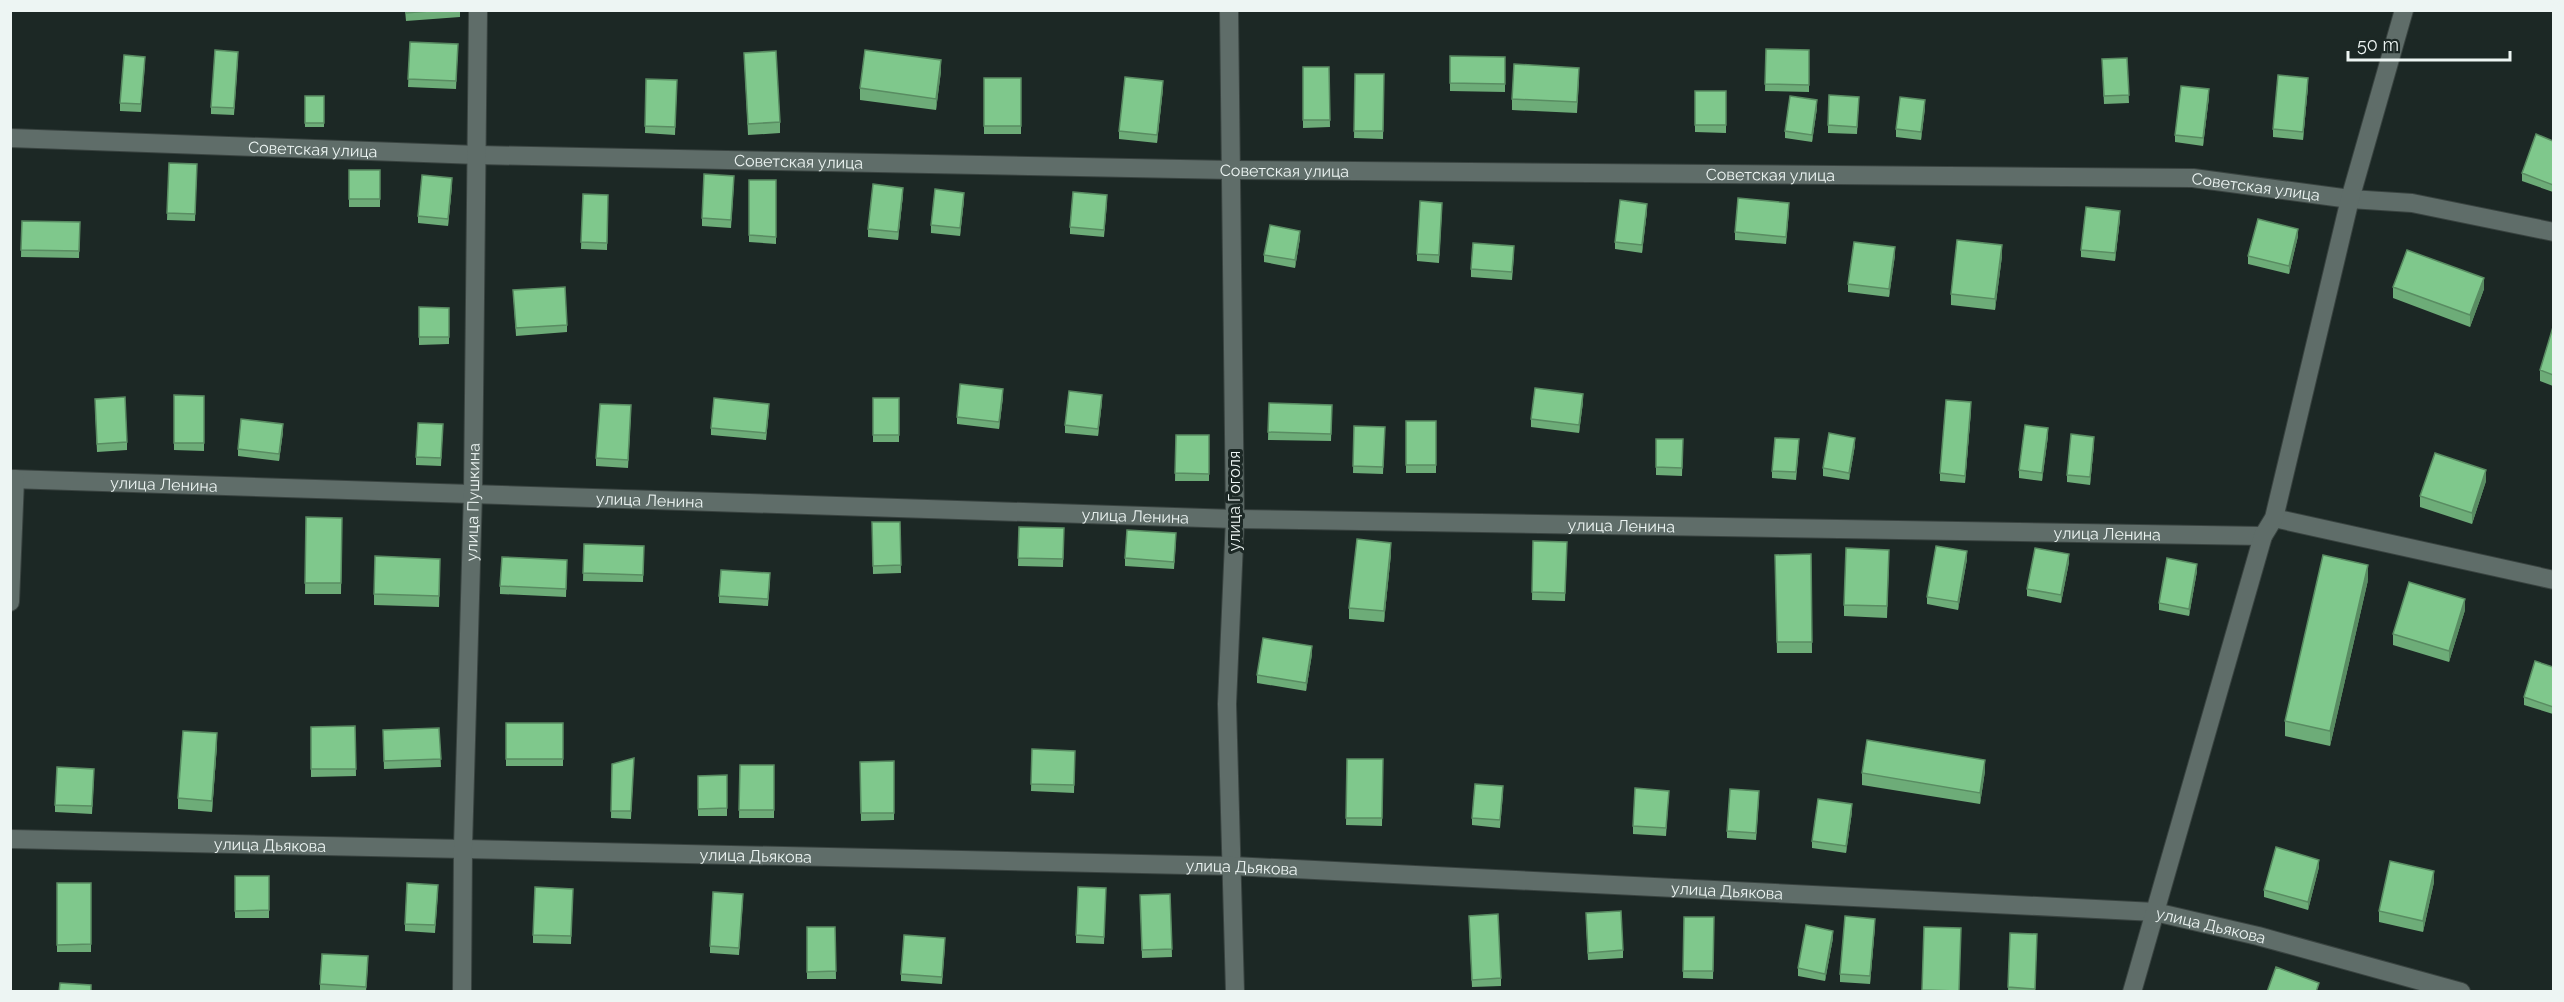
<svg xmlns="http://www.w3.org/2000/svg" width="2564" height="1002" font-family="Raleway,sans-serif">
  <rect width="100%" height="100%" fill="#1c2825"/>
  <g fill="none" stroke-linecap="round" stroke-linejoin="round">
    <!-- minor casing -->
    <g stroke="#394340" stroke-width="20">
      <g id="minor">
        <path d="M 1229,10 L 1235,519 L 1227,704 L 1235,992"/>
        <path id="s1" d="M 10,138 L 478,155 L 1231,170 L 2193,178 L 2350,199 L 2412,203 L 2554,232"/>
        <path id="s2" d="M 10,479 L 1235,519 L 2263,536"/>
        <path d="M 2274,518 L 2554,580"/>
        <path d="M 10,602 L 15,479"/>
        <path id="s3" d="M 10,839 L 1233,866 L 2155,912 L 2258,936 L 2461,992"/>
        <path id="s4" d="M 462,992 L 463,847 L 473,492 L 478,10"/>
      </g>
    </g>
    <!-- secondary casing -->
    <g stroke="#394340" stroke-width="20">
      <path id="secondary" d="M 2132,992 L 2263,536 L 2274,518 L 2350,199 L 2404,10"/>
    </g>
    <!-- minor -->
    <use href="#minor" stroke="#5f6d69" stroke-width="18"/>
    <!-- secondary -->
    <use href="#secondary" stroke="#5f6d69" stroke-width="18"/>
  </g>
  <!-- wall -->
  <path fill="#6dac78" d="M 405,10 L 460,10 L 460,17 L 406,21 Z
    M 410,42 L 458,44 L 456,89 L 408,87 Z
    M 1766,49 L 1809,50 L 1809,92 L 1765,91 Z
    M 744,53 L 780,122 L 780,133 L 748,135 Z
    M 1450,56 L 1505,57 L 1505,92 L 1450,91 Z
    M 2127,58 L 2129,103 L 2104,104 L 2102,59 Z
    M 238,59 L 234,115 L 211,114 L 211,107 Z
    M 145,64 L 141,112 L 120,111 L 120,103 Z
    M 1303,67 L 1329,67 L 1330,127 L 1303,128 Z
    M 941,71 L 936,110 L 860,100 L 860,88 Z
    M 1355,74 L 1384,74 L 1383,139 L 1354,138 Z
    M 984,78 L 1021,78 L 1021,134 L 984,134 Z
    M 646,79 L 677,80 L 675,135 L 645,133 Z
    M 1579,79 L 1577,113 L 1512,110 L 1512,99 Z
    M 2308,86 L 2303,140 L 2273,137 L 2273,129 Z
    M 1163,89 L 1157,143 L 1119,139 L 1119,131 Z
    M 1695,91 L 1726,91 L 1726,133 L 1695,132 Z
    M 305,96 L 324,96 L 324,127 L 305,127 Z
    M 1859,97 L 1857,134 L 1828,133 L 1828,125 Z
    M 2209,97 L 2203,146 L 2175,142 L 2175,135 Z
    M 1817,108 L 1812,142 L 1785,138 L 1785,131 Z
    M 1925,108 L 1921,140 L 1896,137 L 1896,129 Z
    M 2553,141 L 2553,192 L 2522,181 L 2522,173 Z
    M 169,163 L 197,164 L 195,221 L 167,220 Z
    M 349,170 L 380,170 L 380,207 L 349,207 Z
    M 749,180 L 776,180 L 776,244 L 749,242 Z
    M 734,183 L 731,228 L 702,226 L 702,218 Z
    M 452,186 L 448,226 L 418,223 L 418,216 Z
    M 583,194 L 608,195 L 607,250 L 581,249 Z
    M 903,195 L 898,240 L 868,237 L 868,229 Z
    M 964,200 L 960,236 L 931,233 L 931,225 Z
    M 1107,203 L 1104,237 L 1070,234 L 1070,227 Z
    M 1442,210 L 1439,263 L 1417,261 L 1417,254 Z
    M 1647,211 L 1642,253 L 1615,249 L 1615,242 Z
    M 1789,211 L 1786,244 L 1735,240 L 1735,232 Z
    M 2120,219 L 2115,261 L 2081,257 L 2081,250 Z
    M 22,221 L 80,222 L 79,258 L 21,257 Z
    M 2298,236 L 2289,274 L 2248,264 L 2248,256 Z
    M 1300,238 L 1295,268 L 1264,262 L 1264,255 Z
    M 1514,254 L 1512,280 L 1471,277 L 1471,269 Z
    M 1895,255 L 1889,297 L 1848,292 L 1848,284 Z
    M 2002,256 L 1995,310 L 1951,305 L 1951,294 Z
    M 2393,287 L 2484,289 L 2470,327 L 2393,298 Z
    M 513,290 L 567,325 L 567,332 L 516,336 Z
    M 419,307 L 449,308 L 449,344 L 419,345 Z
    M 2553,327 L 2553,386 L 2540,381 L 2540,370 Z
    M 174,395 L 204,396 L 204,451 L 174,450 Z
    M 1003,397 L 999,429 L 957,424 L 957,417 Z
    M 873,398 L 899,398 L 899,442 L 873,442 Z
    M 1102,402 L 1098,436 L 1065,433 L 1065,425 Z
    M 1583,402 L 1579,433 L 1531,427 L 1531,419 Z
    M 1269,403 L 1332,405 L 1331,441 L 1268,440 Z
    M 95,406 L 127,442 L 127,450 L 97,452 Z
    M 1971,410 L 1965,483 L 1940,481 L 1940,473 Z
    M 769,411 L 766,440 L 711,435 L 711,428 Z
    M 631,413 L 628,468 L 596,466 L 596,458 Z
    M 1406,421 L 1436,421 L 1436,473 L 1406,473 Z
    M 443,424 L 441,466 L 416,465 L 416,457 Z
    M 1354,426 L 1385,427 L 1383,474 L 1353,473 Z
    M 283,432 L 279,461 L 238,456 L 238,449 Z
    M 1176,435 L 1209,435 L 1209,481 L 1175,481 Z
    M 2048,436 L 2042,481 L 2019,478 L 2019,470 Z
    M 1656,439 L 1683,439 L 1682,476 L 1656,475 Z
    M 2094,444 L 2090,485 L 2067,482 L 2067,475 Z
    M 1855,445 L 1849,480 L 1823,476 L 1823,468 Z
    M 1799,447 L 1796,480 L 1772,478 L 1772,471 Z
    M 2486,481 L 2472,524 L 2420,507 L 2420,496 Z
    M 306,517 L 342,518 L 341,594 L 305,594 Z
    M 872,522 L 900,522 L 901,573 L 873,574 Z
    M 1019,527 L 1064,528 L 1063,567 L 1018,566 Z
    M 1176,541 L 1174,569 L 1125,566 L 1125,558 Z
    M 1533,541 L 1567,542 L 1565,601 L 1532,600 Z
    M 584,544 L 644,546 L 643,582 L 583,581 Z
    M 1391,554 L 1384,622 L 1349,619 L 1349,608 Z
    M 1811,554 L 1812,653 L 1777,653 L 1775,555 Z
    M 1967,559 L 1958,610 L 1927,604 L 1927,597 Z
    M 567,560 L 566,597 L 500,594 L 500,586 Z
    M 1889,561 L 1887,618 L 1844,616 L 1844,605 Z
    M 2069,562 L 2061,603 L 2027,596 L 2027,589 Z
    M 440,570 L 439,607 L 374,605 L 374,594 Z
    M 2197,571 L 2189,616 L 2159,610 L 2159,603 Z
    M 770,580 L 768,606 L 719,603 L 719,596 Z
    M 2368,580 L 2330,746 L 2285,736 L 2285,721 Z
    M 2465,610 L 2449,662 L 2393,645 L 2393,634 Z
    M 1312,654 L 1306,691 L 1257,683 L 1257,675 Z
    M 2553,667 L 2553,714 L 2524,705 L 2524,697 Z
    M 506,723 L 563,723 L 563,766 L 506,766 Z
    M 355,726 L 356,776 L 311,777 L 311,727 Z
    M 439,728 L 441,767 L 384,769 L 383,730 Z
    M 217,745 L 212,812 L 178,809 L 178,798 Z
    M 1032,749 L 1075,751 L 1074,793 L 1031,791 Z
    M 634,758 L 631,819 L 611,818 L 612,764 Z
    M 1347,759 L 1383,759 L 1382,826 L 1346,825 Z
    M 894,761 L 894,820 L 861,821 L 860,762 Z
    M 740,765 L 774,765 L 774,818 L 739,818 Z
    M 1985,771 L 1980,804 L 1862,785 L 1862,773 Z
    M 727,775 L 727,816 L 698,816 L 698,776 Z
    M 94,777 L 92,814 L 55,812 L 55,805 Z
    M 1669,791 L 1666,836 L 1633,834 L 1633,826 Z
    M 1503,794 L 1500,828 L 1472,825 L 1472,818 Z
    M 1759,798 L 1756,840 L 1727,838 L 1727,831 Z
    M 1852,812 L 1846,853 L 1812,848 L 1812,841 Z
    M 2319,867 L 2308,910 L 2264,897 L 2264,890 Z
    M 235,876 L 269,876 L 269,918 L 235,918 Z
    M 2434,882 L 2423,932 L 2379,922 L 2379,911 Z
    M 57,883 L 91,883 L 91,952 L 57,952 Z
    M 1106,888 L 1104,944 L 1076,943 L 1076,935 Z
    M 573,889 L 571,944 L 533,943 L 533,935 Z
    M 438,892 L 435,933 L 405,931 L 405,924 Z
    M 1170,894 L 1172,957 L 1142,958 L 1140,895 Z
    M 743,901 L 739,955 L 710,953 L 710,946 Z
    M 1684,917 L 1714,917 L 1713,979 L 1683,978 Z
    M 1586,921 L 1623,950 L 1623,958 L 1588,960 Z
    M 1469,923 L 1501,978 L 1501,986 L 1472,987 Z
    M 1875,926 L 1870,984 L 1840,982 L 1840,974 Z
    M 807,927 L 835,927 L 836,979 L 807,979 Z
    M 1924,927 L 1959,992 L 1922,992 Z
    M 2010,933 L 2037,934 L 2035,992 L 2008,992 Z
    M 1833,938 L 1825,981 L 1798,976 L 1798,968 Z
    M 945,946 L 942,984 L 901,981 L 901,974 Z
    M 368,964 L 366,992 L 320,992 L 320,984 Z"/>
  <!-- shaded-wall -->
  <path fill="#598c62" d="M 941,60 L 941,71 L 936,110 L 936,99 Z
    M 2308,78 L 2308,86 L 2303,140 L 2303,132 Z
    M 1163,81 L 1163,89 L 1157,143 L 1157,135 Z
    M 2209,89 L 2209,97 L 2203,146 L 2203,138 Z
    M 1817,100 L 1817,108 L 1812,142 L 1812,135 Z
    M 1925,100 L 1925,108 L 1921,140 L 1921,132 Z
    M 452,178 L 452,186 L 448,226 L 448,219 Z
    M 903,188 L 903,195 L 898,240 L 898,232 Z
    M 964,193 L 964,200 L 960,236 L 960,228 Z
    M 1647,204 L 1647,211 L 1642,253 L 1642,245 Z
    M 2120,211 L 2120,219 L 2115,261 L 2115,253 Z
    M 2298,229 L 2298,236 L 2289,274 L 2289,266 Z
    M 1300,231 L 1300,238 L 1295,268 L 1295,260 Z
    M 2002,245 L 2002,256 L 1995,310 L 1995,299 Z
    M 1895,247 L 1895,255 L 1889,297 L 1889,289 Z
    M 2484,278 L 2484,289 L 2470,327 L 2470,315 Z
    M 1003,389 L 1003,397 L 999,429 L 999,422 Z
    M 1583,394 L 1583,402 L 1579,433 L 1579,425 Z
    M 1102,395 L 1102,402 L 1098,436 L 1098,429 Z
    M 1971,402 L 1971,410 L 1965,483 L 1965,476 Z
    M 283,424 L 283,432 L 279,461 L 279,454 Z
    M 2048,428 L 2048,436 L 2042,481 L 2042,473 Z
    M 2094,437 L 2094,444 L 2090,485 L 2090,477 Z
    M 1855,438 L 1855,445 L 1849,480 L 1849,473 Z
    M 2486,470 L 2486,481 L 2472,524 L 2472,513 Z
    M 1391,543 L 1391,554 L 1384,622 L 1384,611 Z
    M 1967,551 L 1967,559 L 1958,610 L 1958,602 Z
    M 2069,554 L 2069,562 L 2061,603 L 2061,595 Z
    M 2197,564 L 2197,571 L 2189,616 L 2189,609 Z
    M 2368,565 L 2368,580 L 2330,746 L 2330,731 Z
    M 2465,599 L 2465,610 L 2449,662 L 2449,651 Z
    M 1312,646 L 1312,654 L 1306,691 L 1306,683 Z
    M 217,733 L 217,745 L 212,812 L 212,801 Z
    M 1985,760 L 1985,771 L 1980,804 L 1980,793 Z
    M 1852,804 L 1852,812 L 1846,853 L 1846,846 Z
    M 2319,860 L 2319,867 L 2308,910 L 2308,902 Z
    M 2434,871 L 2434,882 L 2423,932 L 2423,921 Z
    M 1875,919 L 1875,926 L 1870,984 L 1870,976 Z
    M 1833,931 L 1833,938 L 1825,981 L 1825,974 Z"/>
  <!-- building -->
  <path fill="#7fc88c" stroke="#598c62" stroke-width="1.5" d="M 406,10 L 442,10 L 406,13 Z
    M 410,42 L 458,44 L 456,81 L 408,79 Z
    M 1766,49 L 1809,50 L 1809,85 L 1765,84 Z
    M 215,50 L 238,52 L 234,108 L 211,107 Z
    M 865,50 L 941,60 L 936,99 L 860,88 Z
    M 776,51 L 780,122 L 748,124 L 744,53 Z
    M 124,55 L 145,57 L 141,104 L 120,103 Z
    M 1450,56 L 1505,57 L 1505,84 L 1450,83 Z
    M 2127,58 L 2129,95 L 2104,96 L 2102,59 Z
    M 1514,64 L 1579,68 L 1577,102 L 1512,99 Z
    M 1303,67 L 1329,67 L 1330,120 L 1303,120 Z
    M 1355,74 L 1384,74 L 1383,131 L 1354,131 Z
    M 2278,75 L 2308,78 L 2303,132 L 2273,129 Z
    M 1125,77 L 1163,81 L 1157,135 L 1119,131 Z
    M 984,78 L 1021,78 L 1021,126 L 984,126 Z
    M 646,79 L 677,80 L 675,127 L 645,126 Z
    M 2181,86 L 2209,89 L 2203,138 L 2175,135 Z
    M 1695,91 L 1726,91 L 1726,125 L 1695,125 Z
    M 1829,95 L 1859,97 L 1857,127 L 1828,125 Z
    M 305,96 L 324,96 L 324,123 L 305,123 Z
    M 1790,96 L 1817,100 L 1812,135 L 1785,131 Z
    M 1900,97 L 1925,100 L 1921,132 L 1896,129 Z
    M 2536,134 L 2553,141 L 2553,185 L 2522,173 Z
    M 169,163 L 197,164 L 195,214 L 167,213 Z
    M 349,170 L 380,170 L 380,199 L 349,199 Z
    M 704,174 L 734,176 L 731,220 L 702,218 Z
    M 422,175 L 452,178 L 448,219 L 418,216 Z
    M 749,180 L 776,180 L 776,237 L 749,235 Z
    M 873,184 L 903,188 L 898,232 L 868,229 Z
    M 935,189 L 964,193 L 960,228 L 931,225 Z
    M 1073,192 L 1107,195 L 1104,230 L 1070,227 Z
    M 583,194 L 608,195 L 607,243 L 581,242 Z
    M 1738,198 L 1789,203 L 1786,237 L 1735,232 Z
    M 1620,200 L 1647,204 L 1642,245 L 1615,242 Z
    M 1420,201 L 1442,203 L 1439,255 L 1417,254 Z
    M 2086,207 L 2120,211 L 2115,253 L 2081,250 Z
    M 2258,219 L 2298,229 L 2289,266 L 2248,256 Z
    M 22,221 L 80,222 L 79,251 L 21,250 Z
    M 1270,225 L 1300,231 L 1295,260 L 1264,255 Z
    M 1957,240 L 2002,245 L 1995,299 L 1951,294 Z
    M 1854,242 L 1895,247 L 1889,289 L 1848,284 Z
    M 1473,243 L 1514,246 L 1512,272 L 1471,269 Z
    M 2407,250 L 2484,278 L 2470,315 L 2393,287 Z
    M 565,287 L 567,325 L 516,328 L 513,290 Z
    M 419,307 L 449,308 L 449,337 L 419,337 Z
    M 2553,327 L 2553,375 L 2540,370 Z
    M 960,384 L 1003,389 L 999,422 L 957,417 Z
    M 1535,388 L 1583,394 L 1579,425 L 1531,419 Z
    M 1069,391 L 1102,395 L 1098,429 L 1065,425 Z
    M 174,395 L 204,396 L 204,443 L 174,443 Z
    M 125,397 L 127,442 L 97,444 L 95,399 Z
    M 714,398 L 769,404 L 766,433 L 711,428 Z
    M 873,398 L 899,398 L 899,435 L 873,435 Z
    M 1946,400 L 1971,402 L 1965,476 L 1940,473 Z
    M 1269,403 L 1332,405 L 1331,434 L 1268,432 Z
    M 600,404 L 631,405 L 628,460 L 596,458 Z
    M 241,419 L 283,424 L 279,454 L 238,449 Z
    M 1406,421 L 1436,421 L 1436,465 L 1406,465 Z
    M 418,423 L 443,424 L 441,458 L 416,457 Z
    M 2025,425 L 2048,428 L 2042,473 L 2019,470 Z
    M 1354,426 L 1385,427 L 1383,467 L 1353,466 Z
    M 1829,433 L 1855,438 L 1849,473 L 1823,468 Z
    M 2071,434 L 2094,437 L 2090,477 L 2067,475 Z
    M 1176,435 L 1209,435 L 1209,474 L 1175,473 Z
    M 1775,438 L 1799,439 L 1796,472 L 1772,471 Z
    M 1656,439 L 1683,439 L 1682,468 L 1656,467 Z
    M 2435,453 L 2486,470 L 2472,513 L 2420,496 Z
    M 306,517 L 342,518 L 341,583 L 305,583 Z
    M 872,522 L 900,522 L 901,565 L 873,566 Z
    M 1019,527 L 1064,528 L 1063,559 L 1018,558 Z
    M 1127,530 L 1176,533 L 1174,562 L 1125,558 Z
    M 1357,539 L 1391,543 L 1384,611 L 1349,608 Z
    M 1533,541 L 1567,542 L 1565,593 L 1532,592 Z
    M 584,544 L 644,546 L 643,575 L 583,573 Z
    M 1936,546 L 1967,551 L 1958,602 L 1927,597 Z
    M 1846,548 L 1889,550 L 1887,606 L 1844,605 Z
    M 2035,548 L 2069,554 L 2061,595 L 2027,589 Z
    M 1811,554 L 1812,642 L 1777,642 L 1775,555 Z
    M 2323,555 L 2368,565 L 2330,731 L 2285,721 Z
    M 375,556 L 440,559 L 439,596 L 374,594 Z
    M 502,557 L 567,560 L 566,589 L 500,586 Z
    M 2167,558 L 2197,564 L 2189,609 L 2159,603 Z
    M 721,570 L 770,573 L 768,599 L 719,596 Z
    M 2409,582 L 2465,599 L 2449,651 L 2393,634 Z
    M 1263,638 L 1312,646 L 1306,683 L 1257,675 Z
    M 2535,661 L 2553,667 L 2553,707 L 2524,697 Z
    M 506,723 L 563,723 L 563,759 L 506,759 Z
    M 355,726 L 356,769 L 311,769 L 311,727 Z
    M 439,728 L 441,759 L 384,761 L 383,730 Z
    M 183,731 L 217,733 L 212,801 L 178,798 Z
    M 1867,740 L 1985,760 L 1980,793 L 1862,773 Z
    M 1032,749 L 1075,751 L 1074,785 L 1031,784 Z
    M 634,758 L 631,811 L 611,811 L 612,764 Z
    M 1347,759 L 1383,759 L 1382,818 L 1346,818 Z
    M 894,761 L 894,813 L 861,813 L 860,762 Z
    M 740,765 L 774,765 L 774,810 L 739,810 Z
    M 57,767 L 94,769 L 92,806 L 55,805 Z
    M 727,775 L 727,808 L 698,809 L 698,776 Z
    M 1475,784 L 1503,786 L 1500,820 L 1472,818 Z
    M 1635,788 L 1669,791 L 1666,828 L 1633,826 Z
    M 1730,789 L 1759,791 L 1756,833 L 1727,831 Z
    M 1818,799 L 1852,804 L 1846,846 L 1812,841 Z
    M 2276,847 L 2319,860 L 2308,902 L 2264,890 Z
    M 2390,861 L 2434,871 L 2423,921 L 2379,911 Z
    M 235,876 L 269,876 L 269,910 L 235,911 Z
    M 57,883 L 91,883 L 91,944 L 57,945 Z
    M 407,883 L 438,885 L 435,925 L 405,924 Z
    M 535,887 L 573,889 L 571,936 L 533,935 Z
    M 1078,887 L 1106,888 L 1104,937 L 1076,935 Z
    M 713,892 L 743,894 L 739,948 L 710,946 Z
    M 1170,894 L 1172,949 L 1142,950 L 1140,895 Z
    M 1621,911 L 1623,950 L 1588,953 L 1586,913 Z
    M 1498,914 L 1501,978 L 1472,980 L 1469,916 Z
    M 1845,916 L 1875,919 L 1870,976 L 1840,974 Z
    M 1684,917 L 1714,917 L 1713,971 L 1683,971 Z
    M 1806,925 L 1833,931 L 1825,974 L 1798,968 Z
    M 807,927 L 835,927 L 836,971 L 807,972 Z
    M 1924,927 L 1961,928 L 1959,991 L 1922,990 Z
    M 2010,933 L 2037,934 L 2035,989 L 2008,987 Z
    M 904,935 L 945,938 L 942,977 L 901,974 Z
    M 322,954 L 368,956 L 366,987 L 320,984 Z
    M 2276,967 L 2319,983 L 2316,992 L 2267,992 Z
    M 60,983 L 91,985 L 91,992 L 59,992 Z"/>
  <g text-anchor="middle" stroke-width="6" stroke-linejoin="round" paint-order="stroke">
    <!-- street labels -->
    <g font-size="16" fill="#edf5f3" stroke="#1c2825">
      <text dy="6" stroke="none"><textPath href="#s1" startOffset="303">Советская улица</textPath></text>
      <text dy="6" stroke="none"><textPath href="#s1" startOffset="789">Советская улица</textPath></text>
      <text dy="6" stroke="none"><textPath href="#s1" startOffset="1275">Советская улица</textPath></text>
      <text dy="6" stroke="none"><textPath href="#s1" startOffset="1761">Советская улица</textPath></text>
      <text dy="6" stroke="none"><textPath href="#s1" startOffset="2247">Советская улица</textPath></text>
      <text dy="6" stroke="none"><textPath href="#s2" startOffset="154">улица Ленина</textPath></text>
      <text dy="6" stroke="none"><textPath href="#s2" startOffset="640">улица Ленина</textPath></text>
      <text dy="6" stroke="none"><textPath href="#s4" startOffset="490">улица Пушкина</textPath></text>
      <text transform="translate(1234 501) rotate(-90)" y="6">улица Гоголя</text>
      <text dy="6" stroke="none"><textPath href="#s2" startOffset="1126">улица Ленина</textPath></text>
      <text dy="6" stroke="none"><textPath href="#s2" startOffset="1612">улица Ленина</textPath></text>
      <text dy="6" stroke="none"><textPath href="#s2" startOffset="2098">улица Ленина</textPath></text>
      <text dy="6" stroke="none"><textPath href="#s3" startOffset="260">улица Дьякова</textPath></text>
      <text dy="6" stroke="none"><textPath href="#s3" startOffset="746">улица Дьякова</textPath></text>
      <text dy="6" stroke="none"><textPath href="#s3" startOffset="1232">улица Дьякова</textPath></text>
      <text dy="6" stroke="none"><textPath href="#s3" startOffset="1718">улица Дьякова</textPath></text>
      <text dy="6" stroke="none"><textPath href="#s3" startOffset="2204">улица Дьякова</textPath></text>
    </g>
  </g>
  <!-- border -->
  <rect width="2564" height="1002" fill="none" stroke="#edf5f3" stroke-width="24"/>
  <!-- scale -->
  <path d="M2348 51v9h162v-9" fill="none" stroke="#edf5f3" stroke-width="3"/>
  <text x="2357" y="51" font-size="18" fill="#edf5f3" stroke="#1c2825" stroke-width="4.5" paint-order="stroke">50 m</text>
</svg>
